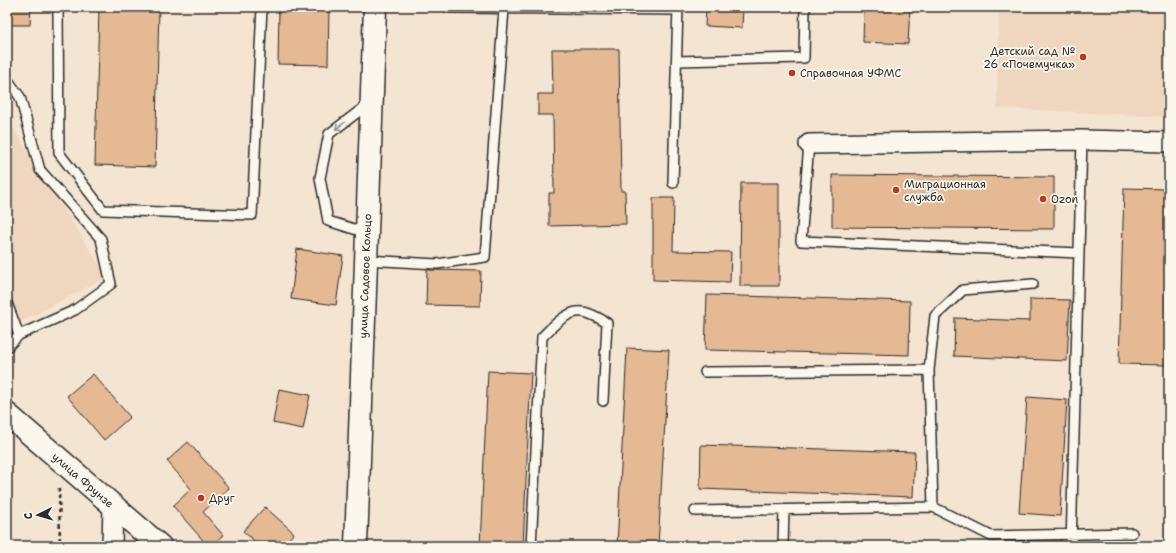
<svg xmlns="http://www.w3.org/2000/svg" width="1176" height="553" font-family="'Shantell Sans',sans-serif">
  <rect width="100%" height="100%" fill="#f4e4d2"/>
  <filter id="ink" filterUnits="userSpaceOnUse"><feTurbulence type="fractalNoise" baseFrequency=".025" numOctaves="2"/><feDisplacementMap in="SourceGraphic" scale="8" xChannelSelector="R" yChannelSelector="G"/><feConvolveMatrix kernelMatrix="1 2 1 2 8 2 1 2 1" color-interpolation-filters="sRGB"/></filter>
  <g filter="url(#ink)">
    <!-- built -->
    <path fill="#efd7bf" d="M 999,7 L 1169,7 L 1169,117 L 997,108 Z
      M 7,118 L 107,277 L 7,329 Z"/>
    <!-- building -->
    <path fill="#e4b994" stroke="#2b2b2b" d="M 7,7 L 31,7 L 30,25 L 7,25 Z
      M 99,7 L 159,7 L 155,167 L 95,165 Z
      M 279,7 L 329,7 L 328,65 L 278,64 Z
      M 706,7 L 743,7 L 742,28 L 705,26 Z
      M 864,7 L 910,7 L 908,44 L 863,42 Z
      M 552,49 L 619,49 L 621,191 L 625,191 L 626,224 L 549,226 L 549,193 L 554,193 L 553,115 L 538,115 L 538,94 L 553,94 Z
      M 832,175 L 1054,177 L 1054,229 L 832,227 Z
      M 741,183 L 779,183 L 779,286 L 740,286 Z
      M 1124,188 L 1169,189 L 1169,365 L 1119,364 Z
      M 653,198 L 674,198 L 673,251 L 731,252 L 730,282 L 653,280 Z
      M 297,249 L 343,256 L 336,305 L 291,299 Z
      M 427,270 L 481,271 L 480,306 L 426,305 Z
      M 707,295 L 910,301 L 909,355 L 705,350 Z
      M 1030,299 L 1070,300 L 1067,361 L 954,356 L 955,318 L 1030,321 Z
      M 627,348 L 669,350 L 658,546 L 617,546 Z
      M 488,371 L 531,373 L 523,546 L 480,546 Z
      M 93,374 L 130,417 L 104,440 L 67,396 Z
      M 279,389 L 310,395 L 303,429 L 273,423 Z
      M 1027,397 L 1067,400 L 1060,516 L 1019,513 Z
      M 188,442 L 229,488 L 203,512 L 223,535 L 211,546 L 208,546 L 173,506 L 191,489 L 167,461 Z
      M 701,445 L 915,452 L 913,497 L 700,489 Z
      M 265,507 L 294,533 L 283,546 L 260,546 L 243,531 Z
      M 1167,511 L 1169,511 L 1169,546 L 1165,546 Z
      M 1017,537 L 1061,539 L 1060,546 L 1017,546 Z"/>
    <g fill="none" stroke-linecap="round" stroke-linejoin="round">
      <!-- lane casing -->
      <g stroke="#2b2b2b" stroke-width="12">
        <path id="lane" d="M 58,7 L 59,153 L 103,210 L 252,215 L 262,7
          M 449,8 L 678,10
          M 677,61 L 804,58 L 805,7
          M 7,79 L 20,97 L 40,170 L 101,239 L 111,284 L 75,310 L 19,335 L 7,347
          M 809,144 L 801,241 L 1079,253
          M 673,183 L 678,7
          M 367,233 L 328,221 L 320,178 L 329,134 L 370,103
          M 366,260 L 437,264 L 485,257 L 504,9
          M 7,303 L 19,335
          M 705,372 L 929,370
          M 933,507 L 929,370 L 935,316 L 963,290 L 1033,284
          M 695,511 L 933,507 L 991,536 L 1132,533
          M 531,546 L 542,337 C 554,325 571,305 590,314 C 596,316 602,320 607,323 L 603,401
          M 783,546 L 784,510
          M 1071,546 L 1082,140"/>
      </g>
      <!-- street casing -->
      <g stroke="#2b2b2b" stroke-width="22">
        <path id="street" d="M 809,144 L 1082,140 L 1169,142
          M 112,546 L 113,505"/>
      </g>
      <!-- secondary casing -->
      <g stroke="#2b2b2b" stroke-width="25">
        <path id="secondary" d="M 7,414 L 160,546
          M 356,546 L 375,7"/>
      </g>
      <!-- path -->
      <path stroke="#2b2b2b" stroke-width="2.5" stroke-dasharray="4 3" stroke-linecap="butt" d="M 59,488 L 60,546"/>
      <!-- lane -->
      <use href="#lane" stroke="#fbf7ec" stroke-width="9"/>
      <!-- street -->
      <use href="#street" stroke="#fbf7ec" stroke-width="19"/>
      <!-- secondary -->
      <use href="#secondary" stroke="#fbf7ec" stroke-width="22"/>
    </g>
    <!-- one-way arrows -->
    <defs><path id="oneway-shaft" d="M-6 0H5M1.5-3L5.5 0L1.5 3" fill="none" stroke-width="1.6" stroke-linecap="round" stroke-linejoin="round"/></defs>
    <use stroke="#93918c" href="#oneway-shaft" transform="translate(340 126) rotate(144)"/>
  </g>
  <!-- markers -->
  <g fill="#c8321e" stroke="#fbf7ec" stroke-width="1.5">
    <circle cx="1083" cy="57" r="4"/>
    <circle cx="792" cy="73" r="4"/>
    <circle cx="896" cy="190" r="4"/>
    <circle cx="1043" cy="199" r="4"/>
    <circle cx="201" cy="498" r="4"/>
  </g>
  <g text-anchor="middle" stroke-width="3.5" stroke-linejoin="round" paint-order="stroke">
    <!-- poi labels -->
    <g font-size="11" fill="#2b2b2b" stroke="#fbf7ec" text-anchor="start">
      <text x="1075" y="55" text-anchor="end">Детский сад №<tspan x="1075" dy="13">26 «Почемучка»</tspan></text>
      <text x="800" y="77">Справочная УФМС</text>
      <text x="904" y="188">Миграционная<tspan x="904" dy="13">служба</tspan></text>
      <text x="1051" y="203">Ozon</text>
      <text x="209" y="502">Друг</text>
    </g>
    <!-- street labels -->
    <g font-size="11" fill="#2b2b2b" stroke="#fbf7ec">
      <text transform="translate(365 276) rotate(-88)" y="4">улица Садовое Кольцо</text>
      <text transform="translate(83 480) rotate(41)" y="4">улица Фрунзе</text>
    </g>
  </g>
  <!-- margin -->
  <rect width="1176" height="553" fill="none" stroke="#fbf7ec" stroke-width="24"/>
  <rect x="12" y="12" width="1152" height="529" fill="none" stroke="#2b2b2b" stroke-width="1.5" filter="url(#ink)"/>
  <!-- north arrow -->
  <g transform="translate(38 515) rotate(265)" stroke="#fbf7ec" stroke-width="3" paint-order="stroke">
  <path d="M0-3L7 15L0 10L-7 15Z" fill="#2b2b2b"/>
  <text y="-6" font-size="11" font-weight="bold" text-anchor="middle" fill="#2b2b2b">С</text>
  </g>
</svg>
